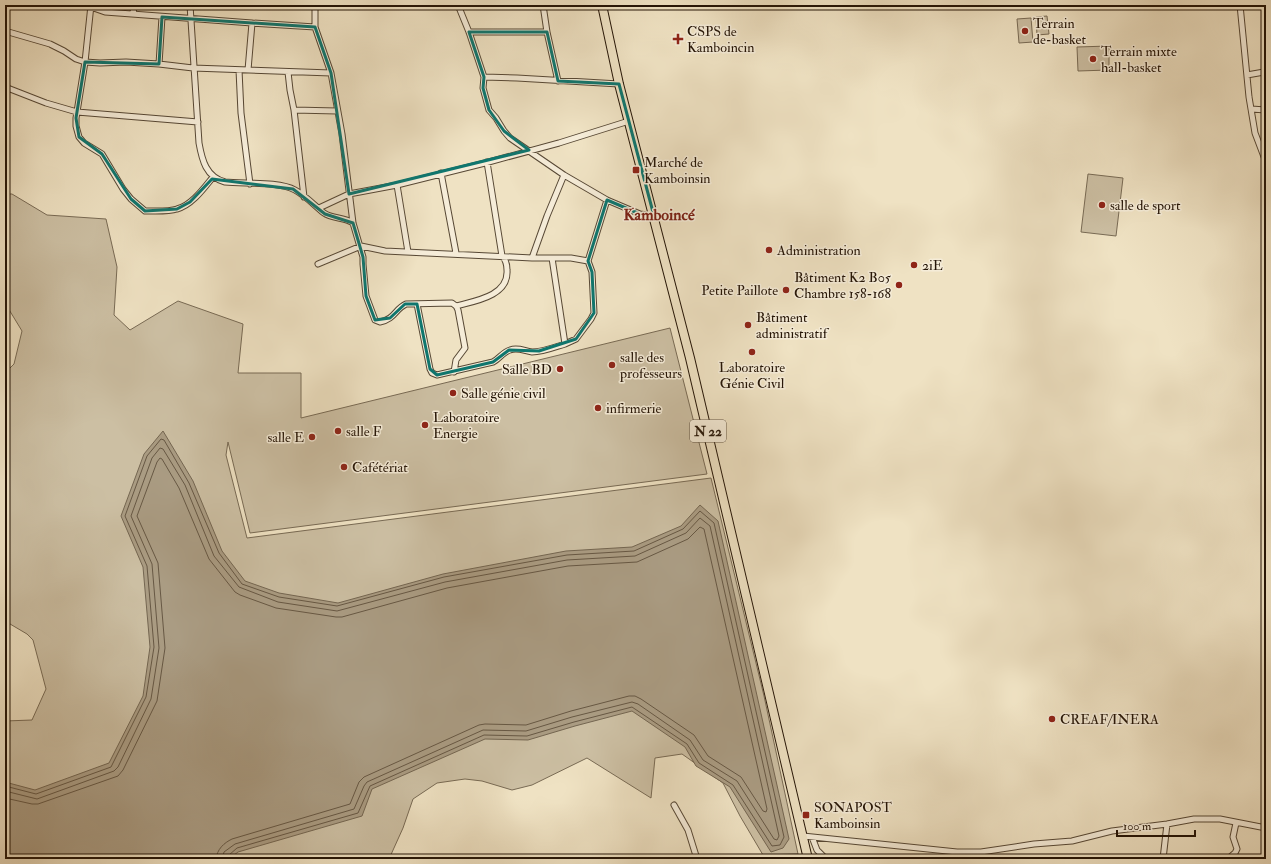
<svg xmlns="http://www.w3.org/2000/svg" width="1271" height="864" font-family="'IM FELL Double Pica',serif">
  <rect width="100%" height="100%" fill="#efe2c3"/>
  <filter id="stains"><feTurbulence type="fractalNoise" baseFrequency=".005" numOctaves="4"/><feColorMatrix values="0 0 0 0 .2 0 0 0 0 .09 0 0 0 0 .02 0 0 0 .5 -.17"/></filter>
  <radialGradient id="worn" r=".72"><stop offset=".6" stop-color="#630" stop-opacity="0"/><stop offset="1" stop-color="#630" stop-opacity=".3"/></radialGradient>
  <!-- green -->
  <path fill="#ccbfa3" stroke="#786a54" d="M 1047,16 L 1049,34 L 1037,35 L 1036,17 Z
    M 1031,18 L 1033,42 L 1019,43 L 1017,19 Z
    M 1109,46 L 1109,70 L 1078,71 L 1077,47 Z
    M 1088,174 L 1123,178 L 1116,236 L 1081,232 Z
    M 5,194 L 12,194 L 47,215 L 106,219 L 117,267 L 114,315 L 130,330 L 178,301 L 243,324 L 238,373 L 301,373 L 301,418 L 670,328 L 707,474 L 250,533 L 228,442 L 226,455 L 247,538 L 711,478 L 764,696 L 798,854 L 763,855 L 740,816 L 723,783 L 682,754 L 655,758 L 651,798 L 587,758 L 532,785 L 512,790 L 482,781 L 465,779 L 437,783 L 413,799 L 403,828 L 389,859 L 5,859 L 5,721 L 32,720 L 46,689 L 33,640 L 27,634 L 5,621 L 5,373 L 14,364 L 22,331 L 5,303 Z"/>
  <!-- water -->
  <path fill="#aa9c83" stroke="#746651" d="M 163,431 L 193,481 L 222,551 L 245,581 L 279,593 L 338,603 L 443,574 L 566,551 L 632,547 L 681,526 L 700,505 L 718,521 L 789,839 L 783,848 L 771,852 L 730,787 L 696,766 L 685,747 L 632,711 L 575,726 L 528,740 L 485,739 L 372,789 L 362,816 L 238,852 L 229,859 L 5,859 L 5,782 L 35,790 L 109,763 L 143,696 L 150,647 L 143,567 L 121,516 L 144,454 Z"/>
  <g fill="none" stroke-linecap="round" stroke-linejoin="round">
    <!-- shore -->
    <path stroke="#675844" stroke-width="1" d="M 5,786 L 36,794 L 111,767 L 146,697 L 154,647 L 147,566 L 125,516 L 147,456 L 161,439 L 164,440 L 189,483 L 219,553 L 242,584 L 279,597 L 337,606 L 444,577 L 567,555 L 634,551 L 683,529 L 700,511 L 714,523 L 784,837 L 780,845 L 772,846 L 733,785 L 699,763 L 687,744 L 632,707 L 574,722 L 527,736 L 484,735 L 370,786 L 358,813 L 237,848 L 229,855 L 227,859
      M 5,791 L 37,799 L 114,771 L 118,767 L 151,699 L 159,648 L 152,564 L 131,516 L 152,458 L 160,448 L 163,449 L 185,485 L 214,556 L 239,587 L 278,602 L 337,611 L 445,582 L 567,560 L 635,556 L 686,533 L 700,518 L 710,526 L 779,836 L 777,840 L 774,839 L 737,781 L 703,760 L 690,740 L 638,704 L 632,702 L 572,717 L 526,731 L 483,730 L 367,782 L 364,786 L 354,809 L 235,844 L 224,852 L 222,859
      M 5,798 L 32,804 L 38,804 L 118,776 L 123,770 L 157,701 L 165,648 L 158,563 L 137,516 L 157,462 L 160,458 L 162,459 L 179,488 L 209,559 L 235,592 L 240,595 L 276,608 L 336,617 L 342,617 L 447,588 L 568,566 L 637,562 L 688,539 L 700,527 L 704,529 L 767,809 L 766,812 L 763,811 L 741,777 L 708,756 L 694,735 L 641,699 L 635,696 L 629,696 L 571,711 L 526,725 L 485,724 L 479,725 L 364,777 L 359,782 L 350,804 L 232,839 C 224,843 217,849 216,859"/>
    <!-- street casing -->
    <g stroke="#574835" stroke-width="7">
      <path id="street" d="M 85,5 L 105,12 L 252,23
        M 91,5 L 85,62 L 76,118 L 76,126 L 79,137 L 84,143 L 102,154 L 123,189 L 131,199 L 145,211 C 155,211 168,212 177,209 C 192,205 204,188 213,177
        M 190,5 L 199,143 C 202,160 206,177 225,182 C 244,184 279,181 295,190 C 306,196 315,206 324,213 C 332,219 345,217 353,223
        M 315,5 L 315,27 L 331,73 L 342,134 L 353,223 L 363,257 L 363,264 L 366,296 L 375,320 L 380,322 C 395,319 395,309 406,304 L 452,303 L 456,306 L 458,310 L 465,348 L 456,360 L 454,372
        M 458,5 L 469,32 L 484,77 L 483,88 L 489,110 L 496,118 L 504,131 L 510,138 L 564,175 L 607,200 L 640,214 L 654,216
        M 543,5 L 547,32 L 558,81
        M 1240,5 L 1249,97 L 1255,133 L 1266,162
        M 133,14 L 134,5
        M 5,31 L 50,44 L 64,51 L 76,59 L 85,62 L 100,63 L 126,62 L 159,64 L 193,68 L 331,73
        M 469,32 L 547,32
        M 159,64 L 162,17
        M 239,70 L 241,113 L 250,184
        M 248,70 L 252,23 L 315,27
        M 288,72 L 290,90 L 294,110
        M 1247,75 L 1264,72 L 1266,68
        M 484,77 L 517,78 L 619,84
        M 5,87 L 46,103 L 77,112 L 198,122
        M 1251,109 L 1266,110
        M 441,173 L 456,253
        M 397,185 L 408,252
        M 304,197 L 294,110 L 337,111
        M 319,208 L 349,194 L 397,185 L 485,163 L 559,143 L 629,121
        M 532,258 L 547,216 L 564,175
        M 588,261 L 607,200
        M 318,264 L 361,246 L 385,251 L 532,258 L 571,258 L 588,261 L 592,272 L 594,313 L 591,319 L 576,339 L 565,344
        M 417,304 L 430,369 L 432,373 L 437,375 L 493,362 C 499,359 503,352 510,350 C 518,347 524,351 532,352 C 543,352 555,347 565,344 L 552,258
        M 456,306 C 475,301 509,296 507,270 C 507,265 506,260 502,256 L 487,162
        M 674,805 L 688,830 L 697,859
        M 803,836 L 957,852 L 981,852 L 1034,844 L 1072,841 L 1112,831 L 1167,824 L 1194,819 L 1220,819 L 1266,828
        M 812,837 L 817,850 L 826,859
        M 1163,859 L 1167,824
        M 1228,859 L 1235,853 L 1237,849 L 1233,837 L 1236,823"/>
    </g>
    <!-- primary casing -->
    <g stroke="#241406" stroke-width="10">
      <path id="primary" d="M 602,5 L 619,84 L 690,358 L 808,859"/>
    </g>
    <!-- street -->
    <use href="#street" stroke="#f5ecd8" stroke-width="5"/>
    <!-- primary -->
    <use href="#primary" stroke="#efe2c3" stroke-width="8"/>
  </g>
  <!-- marked area -->
  <path fill="none" stroke="#0f766e" stroke-width="3" stroke-linejoin="round" d="M 162,17 L 315,27 L 331,73 L 349,194 L 529,150 L 504,131 L 489,110 L 483,88 L 484,77 L 469,32 L 547,32 L 558,81 L 619,84 L 654,216 L 640,214 L 607,200 L 588,261 L 592,272 L 594,313 L 576,339 L 539,351 L 509,350 L 493,362 L 437,375 L 430,369 L 417,304 L 405,304 L 390,318 L 375,320 L 366,296 L 363,257 L 353,223 L 325,214 L 293,189 L 212,179 L 190,202 L 177,209 L 145,211 L 131,199 L 102,154 L 79,137 L 76,118 L 85,62 L 159,64 Z"/>
  <!-- markers -->
  <g fill="#8f2418" stroke="#f5ecd8" stroke-width="1.5">
    <circle cx="1025" cy="31" r="4"/>
    <path d="M676 33h4v4h4v4h-4v4h-4v-4h-4v-4h4z"/>
    <circle cx="1093" cy="59" r="4"/>
    <rect x="632" y="166" width="8" height="8" rx="2"/>
    <circle cx="1102" cy="205" r="4"/>
    <circle cx="769" cy="250" r="4"/>
    <circle cx="914" cy="265" r="4"/>
    <circle cx="899" cy="285" r="4"/>
    <circle cx="786" cy="290" r="4"/>
    <circle cx="748" cy="325" r="4"/>
    <circle cx="752" cy="352" r="4"/>
    <circle cx="612" cy="365" r="4"/>
    <circle cx="560" cy="369" r="4"/>
    <circle cx="453" cy="393" r="4"/>
    <circle cx="598" cy="408" r="4"/>
    <circle cx="425" cy="425" r="4"/>
    <circle cx="338" cy="431" r="4"/>
    <circle cx="312" cy="437" r="4"/>
    <circle cx="344" cy="467" r="4"/>
    <circle cx="1052" cy="719" r="4"/>
    <rect x="802" y="811" width="8" height="8" rx="2"/>
  </g>
  <g text-anchor="middle" stroke-width="3" stroke-linejoin="round" paint-order="stroke">
    <!-- shield labels -->
    <rect fill="#f5ecd8" stroke="#635545" stroke-width="1" x="690" y="420" width="36" height="22" rx="3"/>
    <g font-size="13" font-weight="bold" fill="#241406">
      <text x="708" y="436">N 22</text>
    </g>
    <!-- poi labels -->
    <g font-size="14" fill="#241406" stroke="#f5ecd8" text-anchor="start">
      <text x="1033" y="28">Terrain<tspan x="1033" dy="16">de-basket</tspan></text>
      <text x="687" y="36">CSPS de<tspan x="687" dy="16">Kamboincin</tspan></text>
      <text x="1101" y="56">Terrain mixte<tspan x="1101" dy="16">hall-basket</tspan></text>
      <text x="644" y="167">Marché de<tspan x="644" dy="16">Kamboinsin</tspan></text>
      <text x="1110" y="210">salle de sport</text>
      <text x="777" y="255">Administration</text>
      <text x="922" y="270">2iE</text>
      <text x="891" y="282" text-anchor="end">Bâtiment K2 B05<tspan x="891" dy="16">Chambre 158-168</tspan></text>
      <text x="778" y="295" text-anchor="end">Petite Paillote</text>
      <text x="756" y="322">Bâtiment<tspan x="756" dy="16">administratif</tspan></text>
      <text x="620" y="362">salle des<tspan x="620" dy="16">professeurs</tspan></text>
      <text x="752" y="372" text-anchor="middle">Laboratoire<tspan x="752" dy="16">Génie Civil</tspan></text>
      <text x="552" y="374" text-anchor="end">Salle BD</text>
      <text x="461" y="398">Salle génie civil</text>
      <text x="606" y="413">infirmerie</text>
      <text x="433" y="422">Laboratoire<tspan x="433" dy="16">Energie</tspan></text>
      <text x="346" y="436">salle F</text>
      <text x="304" y="442" text-anchor="end">salle E</text>
      <text x="352" y="472">Cafétériat</text>
      <text x="1060" y="724">CREAF/INERA</text>
      <text x="814" y="812">SONAPOST<tspan x="814" dy="16">Kamboinsin</tspan></text>
    </g>
    <!-- quarter labels -->
    <g font-size="16" font-weight="bold" fill="#7a1f14" stroke="#f5ecd8">
      <text x="659" y="220">Kamboincé</text>
    </g>
  </g>
  <!-- margin -->
  <rect width="1271" height="864" fill="none" stroke="#efe2c3" stroke-width="20"/>
  <rect x="6" y="6" width="1259" height="852" fill="none" stroke="#241406" stroke-width="2"/>
  <rect x="10" y="10" width="1251" height="844" fill="none" stroke="#241406"/>
  <!-- scale -->
  <path d="M1117 830v6h78v-6" fill="none" stroke="#241406" stroke-width="2"/>
  <text x="1123" y="830" font-size="12" fill="#241406" stroke="#f5ecd8" stroke-width="3" paint-order="stroke">100 m</text>
  <rect width="100%" height="100%" filter="url(#stains)"/>
  <rect width="100%" height="100%" fill="url(#worn)"/>
</svg>
